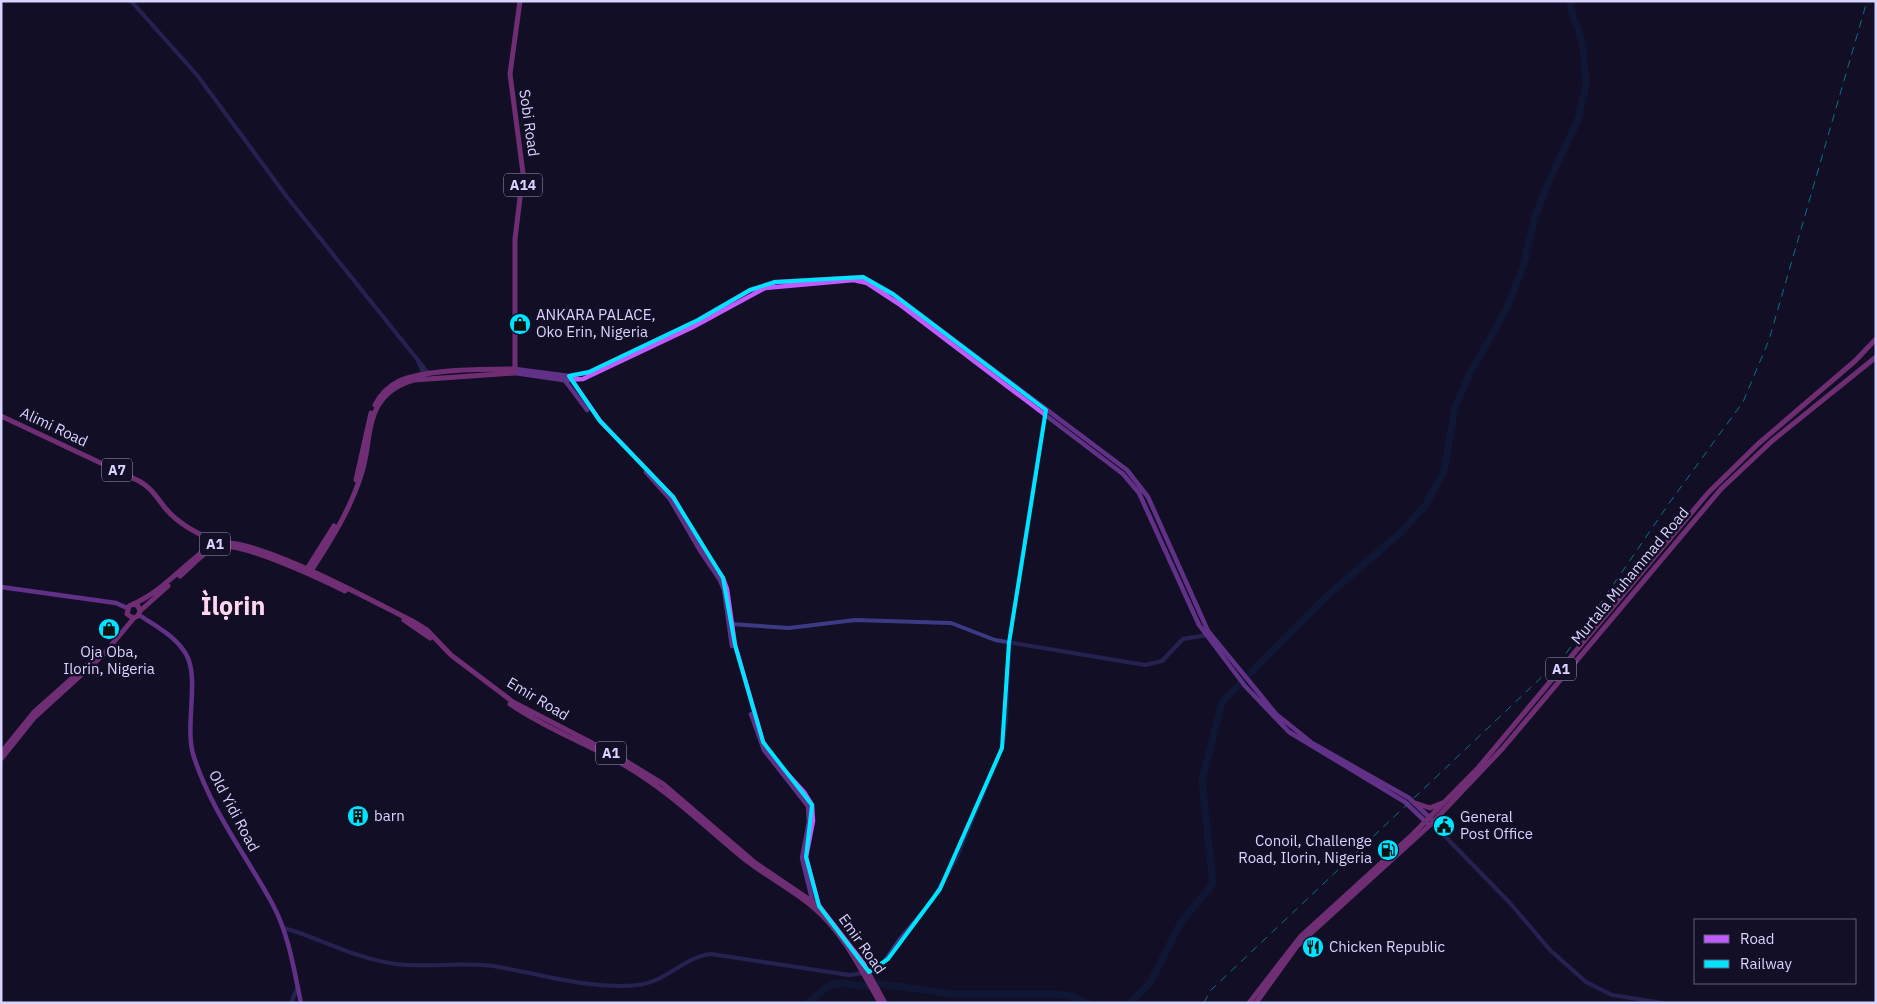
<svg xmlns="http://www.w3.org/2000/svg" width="1877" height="1004" font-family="'IBM Plex Sans',sans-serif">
  <rect width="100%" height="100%" fill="#130f26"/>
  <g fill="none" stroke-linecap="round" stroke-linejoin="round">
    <!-- river -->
    <path stroke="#0c2248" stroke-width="7" d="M 808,1003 L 828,986 L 841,983 L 861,986 L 881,984 L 953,994 L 1054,994 L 1071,996 L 1088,1003
      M 1130,1003 L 1150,983 L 1181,922 L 1213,884 L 1202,781 L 1222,702 L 1326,597 L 1399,534 L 1425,506 L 1444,471 L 1455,408 L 1469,375 L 1506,310 L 1524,264 L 1535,217 L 1548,183 L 1578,120 L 1586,86 L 1583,45 L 1570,6 L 1570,1"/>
    <!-- tertiary -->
    <path stroke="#3d3a85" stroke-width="4" d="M 131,1 L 197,75 L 287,197 L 429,374
      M 418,361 L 424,375
      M 731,624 L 789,628 L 855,620 L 951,623 L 995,640 L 1145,665 L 1162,661 L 1183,639 L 1207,635
      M 1434,821 L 1437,828 L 1510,903 L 1550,950 L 1586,982 L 1612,995 L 1663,1003
      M 284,928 C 322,939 356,959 396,964 C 430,968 465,961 499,967 C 544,975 592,990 638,985 C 666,982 686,956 711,954 L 849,975 L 864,973 L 882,965 L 900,939 L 932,901 L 956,859 L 1002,748 L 1006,721 L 1009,643 L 1045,413
      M 291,1003 L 298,986"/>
    <!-- primary -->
    <path stroke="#c25bff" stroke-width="4.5" d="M 515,369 L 569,376 L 589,372 L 698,320 L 750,290 L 775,282 L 863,277 L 893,294 L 1127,470 L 1148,497 L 1208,631 L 1276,714 L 1312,743 L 1409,798 L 1431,819
      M 515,373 L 563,380 L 583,379 L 693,327 L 765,288 L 854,280 L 867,283 L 899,304 L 1123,474 L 1139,493 L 1199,625 L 1245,686 L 1289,732 L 1405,802 L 1427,823
      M 563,378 L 587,410
      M 571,379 L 600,421 L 673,497 L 704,550 L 723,578 L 727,589 L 735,645 L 763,742 L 772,757 L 804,792 L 812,805 L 813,821 L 806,857 L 819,906
      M 646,472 L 670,499 L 701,552 L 720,580 L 724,590 L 732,646
      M 1,587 L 116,603 L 127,608
      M 139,615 C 157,627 177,637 187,656 C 199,680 185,725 193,754 C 210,809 246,855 273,905 C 289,935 294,970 301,1003
      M 751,714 L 764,750 L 808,806 L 809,822 L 802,858 L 813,903"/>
    <!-- trunk -->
    <path stroke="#e055d1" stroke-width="5" d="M 375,405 C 380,395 389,386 399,381 C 426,369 485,369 515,369
      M 1,416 L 139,481 C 152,488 157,498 166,509 C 180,525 199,535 219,542
      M 356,480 L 371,413
      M 305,572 L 334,526
      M 309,574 C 330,542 351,509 362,472 C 369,451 367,425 378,406 C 386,392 399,384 414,380 L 515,373 L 515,239 L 523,173 L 510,74 L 520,1
      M 180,576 C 191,567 203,552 216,547 C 237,539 323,580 345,591
      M 133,604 L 138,606 L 140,611 L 138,616 L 133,618 L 127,614 L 129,606 C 153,596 171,579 190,562 C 198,556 205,548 214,544 C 246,531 380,605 414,622 L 427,630 L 451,655 L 513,702 L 619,757 L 663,784 L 754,862 L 819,906 L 863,963 L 885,1003
      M 140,611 L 168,586
      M 404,620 L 430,638
      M 510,704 C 546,729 588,744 626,766 C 667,790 700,822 736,852 C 760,873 789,887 813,907 C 843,932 861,970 880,1003
      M 1,753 L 34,712 L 98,655
      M 1,759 L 34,718 L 102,656 L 134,618
      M 1415,803 L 1430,808 L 1442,803
      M 1249,1003 L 1301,936 L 1413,834 L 1478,768 L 1708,493 L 1758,444 L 1855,361 L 1876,339
      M 1256,1003 L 1297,946 L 1430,825 L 1503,748 L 1721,489 L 1772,441 L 1876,357"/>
    <!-- rail -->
    <path stroke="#00e5ff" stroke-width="1" stroke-dasharray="8 6" stroke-linecap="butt" d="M 1204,1003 L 1210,991 L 1565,655 L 1670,502 L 1743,402 L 1769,340 L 1867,1"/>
  </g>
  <!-- marked area -->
  <path d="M0 0H1877V1004H0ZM 863,277 L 893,294 L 1046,410 L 1009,643 L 1002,748 L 940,889 L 888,959 L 869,972 L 819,906 L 806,857 L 812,805 L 763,742 L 735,645 L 723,578 L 673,497 L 600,421 L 569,376 L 589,372 L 698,320 L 750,290 L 775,282 Z" fill="#130f26" fill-opacity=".55" fill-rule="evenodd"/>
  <path fill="none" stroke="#00e5ff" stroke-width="4" stroke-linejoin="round" d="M 863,277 L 893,294 L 1046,410 L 1009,643 L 1002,748 L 940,889 L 888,959 L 869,972 L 819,906 L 806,857 L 812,805 L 763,742 L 735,645 L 723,578 L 673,497 L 600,421 L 569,376 L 589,372 L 698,320 L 750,290 L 775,282 Z"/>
  <!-- icons -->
  <defs>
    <g id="shop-disc" transform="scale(1.125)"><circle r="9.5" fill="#00e5ff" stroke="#130f26"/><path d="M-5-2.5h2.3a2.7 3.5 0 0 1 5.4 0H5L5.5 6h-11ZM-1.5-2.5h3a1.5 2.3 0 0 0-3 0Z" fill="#111"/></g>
    <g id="building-disc" transform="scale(1.125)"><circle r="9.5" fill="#00e5ff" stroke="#130f26"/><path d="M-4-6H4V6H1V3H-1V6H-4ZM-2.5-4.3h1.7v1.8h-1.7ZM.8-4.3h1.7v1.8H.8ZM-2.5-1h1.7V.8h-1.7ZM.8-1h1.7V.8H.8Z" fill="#111"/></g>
    <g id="civic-disc" transform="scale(1.125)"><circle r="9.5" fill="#00e5ff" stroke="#130f26"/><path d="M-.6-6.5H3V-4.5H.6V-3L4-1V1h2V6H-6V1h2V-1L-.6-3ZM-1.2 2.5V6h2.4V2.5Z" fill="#111"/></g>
    <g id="fuel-disc" transform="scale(1.125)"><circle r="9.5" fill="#00e5ff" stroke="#130f26"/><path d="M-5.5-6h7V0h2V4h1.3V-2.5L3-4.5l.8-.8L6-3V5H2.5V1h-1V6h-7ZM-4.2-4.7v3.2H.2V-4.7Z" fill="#111"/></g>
    <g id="restaurant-disc" transform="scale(1.125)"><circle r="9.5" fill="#00e5ff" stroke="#130f26"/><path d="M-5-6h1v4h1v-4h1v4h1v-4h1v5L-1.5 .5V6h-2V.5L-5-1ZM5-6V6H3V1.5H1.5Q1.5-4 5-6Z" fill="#111"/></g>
  </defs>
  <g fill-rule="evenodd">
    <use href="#shop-disc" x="520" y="324"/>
    <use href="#shop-disc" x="109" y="629"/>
    <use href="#building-disc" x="358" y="816"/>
    <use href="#civic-disc" x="1444" y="826"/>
    <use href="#fuel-disc" x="1388" y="850"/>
    <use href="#restaurant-disc" x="1313" y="947"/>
  </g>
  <g text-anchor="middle" stroke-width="5" stroke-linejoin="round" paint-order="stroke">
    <!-- shield labels -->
    <g fill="#130f26" stroke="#9e99be" stroke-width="1">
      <rect x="504" y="173.5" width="38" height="23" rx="4"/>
      <rect x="102" y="458.5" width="30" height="23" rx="4"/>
      <rect x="200" y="532.5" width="30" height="23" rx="4"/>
      <rect x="1546" y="657.5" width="30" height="23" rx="4"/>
      <rect x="596" y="741.5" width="30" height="23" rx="4"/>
    </g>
    <g font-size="14" font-weight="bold" fill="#d9d4ff">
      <text x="523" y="190">A14</text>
      <text x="117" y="475">A7</text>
      <text x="215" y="549">A1</text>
      <text x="1561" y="674">A1</text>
      <text x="611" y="758">A1</text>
    </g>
    <!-- street labels -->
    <g font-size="15" fill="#d9d4ff" stroke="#130f26">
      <text transform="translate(529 123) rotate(82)" y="5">Sobi Road</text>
      <text transform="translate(54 427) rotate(25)" y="5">Alimi Road</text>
      <text transform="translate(1630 576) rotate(-50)" y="5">Murtala Muhammad Road</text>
      <text transform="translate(538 699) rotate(31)" y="5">Emir Road</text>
      <text transform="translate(234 811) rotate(62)" y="5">Old Yidi Road</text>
      <text transform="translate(862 944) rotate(55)" y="5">Emir Road</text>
    </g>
    <!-- poi labels -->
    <g font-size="15" fill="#d9d4ff" stroke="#130f26" text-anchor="start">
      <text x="536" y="320">ANKARA PALACE,<tspan x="536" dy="17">Oko Erin, Nigeria</tspan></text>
      <text x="109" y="657" text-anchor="middle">Oja Oba,<tspan x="109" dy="17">Ilorin, Nigeria</tspan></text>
      <text x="374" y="821">barn</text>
      <text x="1460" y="822">General<tspan x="1460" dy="17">Post Office</tspan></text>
      <text x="1372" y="846" text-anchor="end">Conoil, Challenge<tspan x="1372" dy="17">Road, Ilorin, Nigeria</tspan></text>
      <text x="1329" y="952">Chicken Republic</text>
    </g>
    <!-- town labels -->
    <g font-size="25" font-weight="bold" fill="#ffd6f0" stroke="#130f26">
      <text x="233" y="615">Ìlọrin</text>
    </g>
  </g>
  <!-- border -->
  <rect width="1877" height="1004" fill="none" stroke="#d9d4ff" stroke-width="5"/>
  <!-- legend -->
  <rect x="1694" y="919" width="162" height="65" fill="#130f26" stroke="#625e7d"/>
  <rect x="1704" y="935" width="25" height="8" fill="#c25bff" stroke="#625e7d"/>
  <text x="1740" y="944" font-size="15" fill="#d9d4ff">Road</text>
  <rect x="1704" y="960" width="25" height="8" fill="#00e5ff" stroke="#625e7d"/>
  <text x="1740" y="969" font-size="15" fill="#d9d4ff">Railway</text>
</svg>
